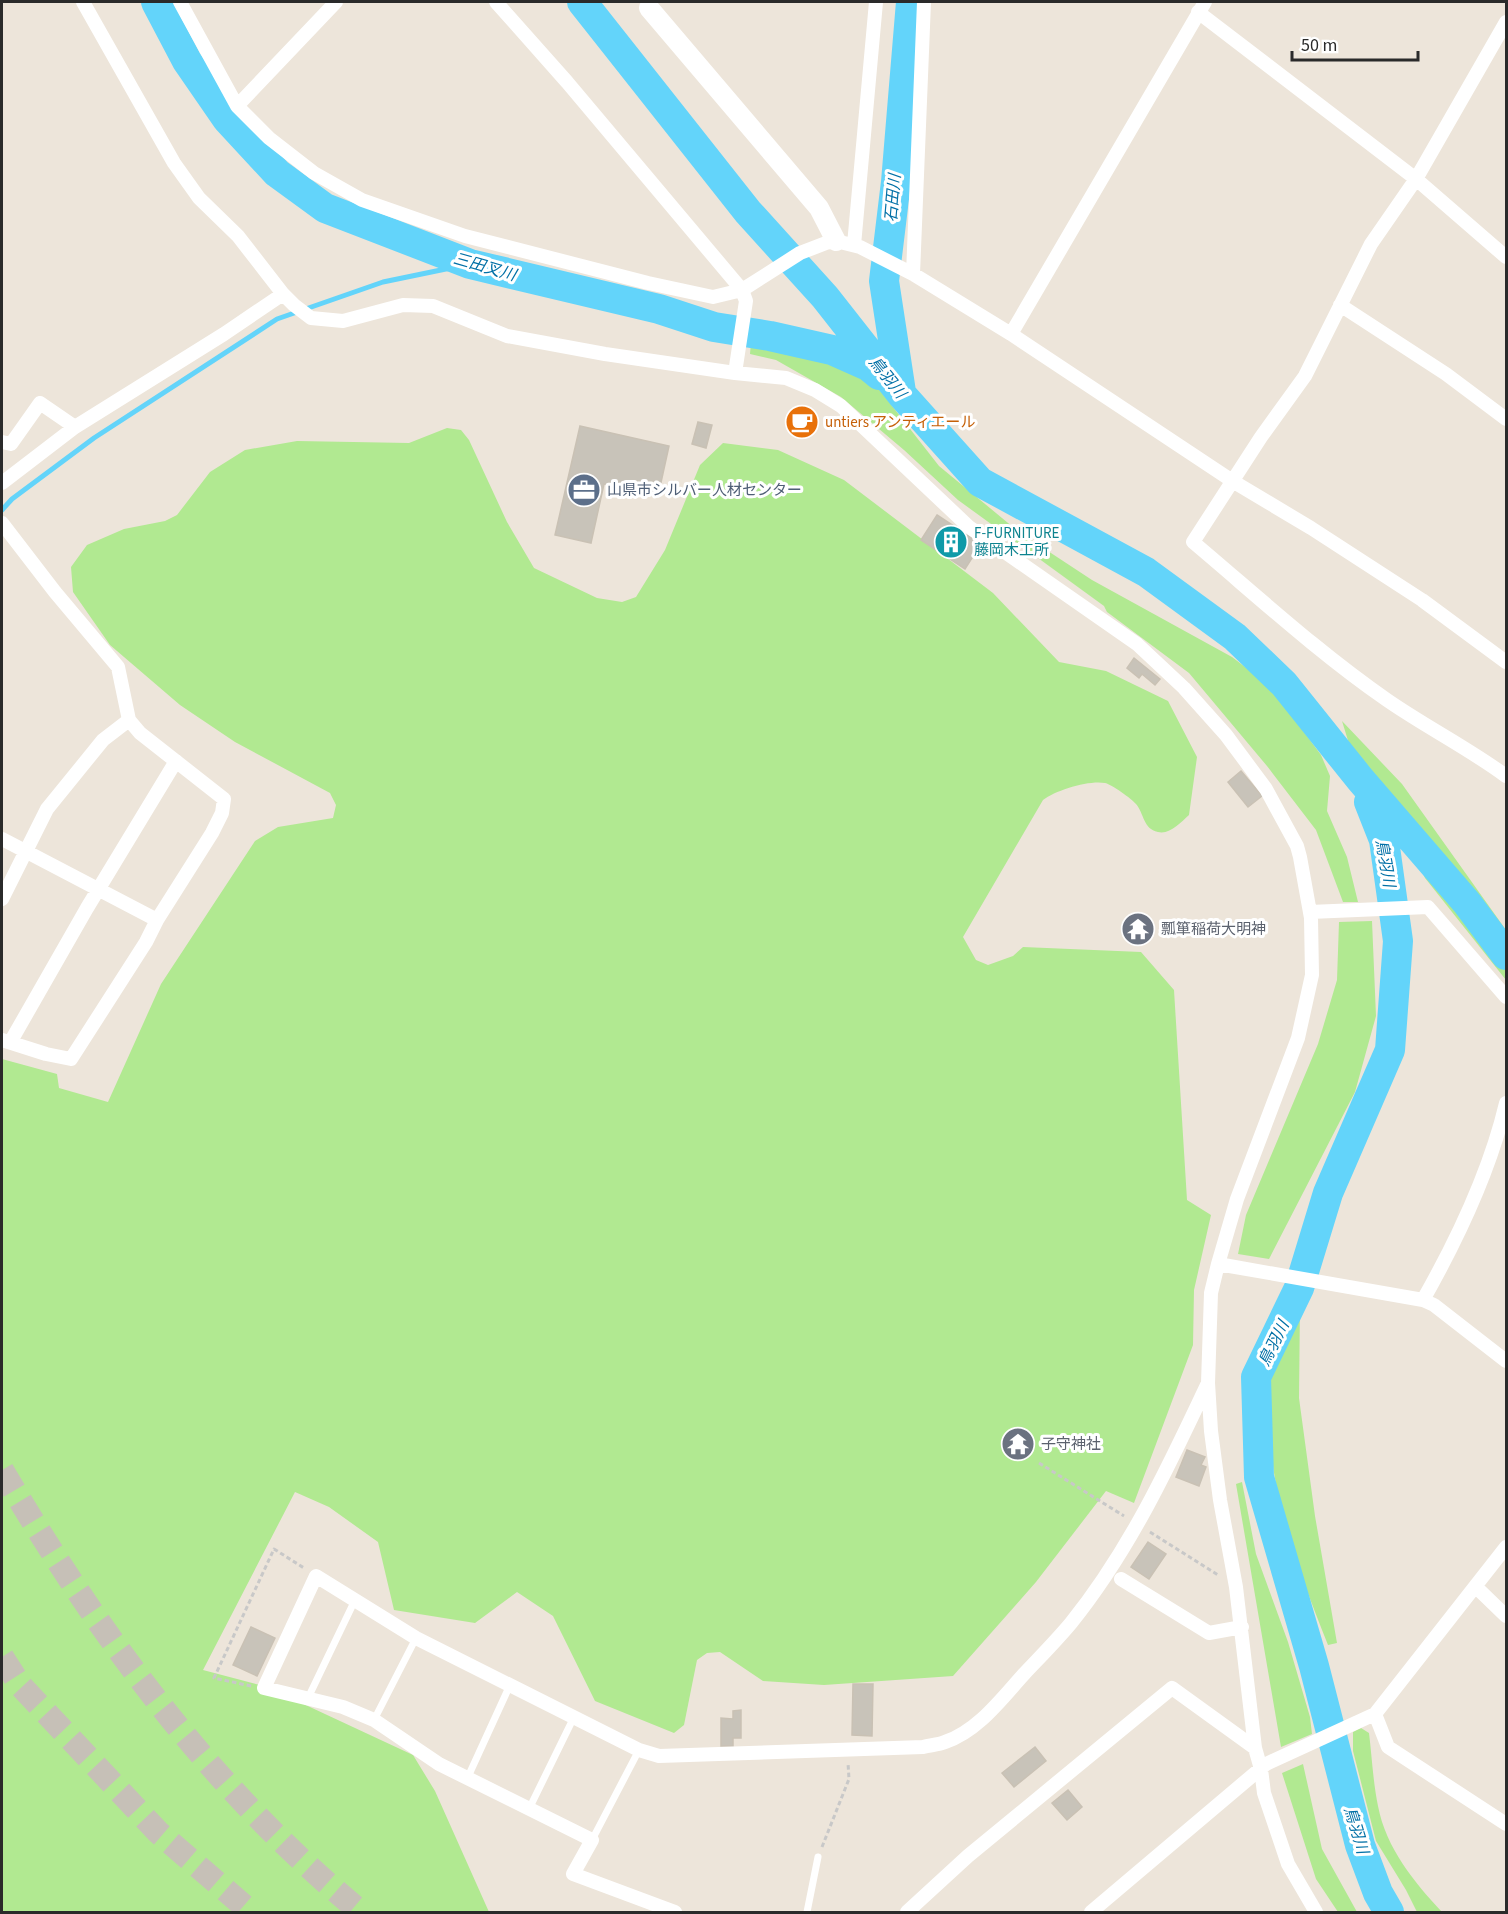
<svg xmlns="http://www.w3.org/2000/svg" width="1508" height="1914" font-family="'Source Sans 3','Noto Sans JP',sans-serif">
  <rect width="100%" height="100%" fill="#ede5da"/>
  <!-- green -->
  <path fill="#b1e991" d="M 751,342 L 800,349 L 852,366 L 875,384 L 939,466 L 1019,532 L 1092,580 L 1232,657 L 1270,686 L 1321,755 L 1330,776 L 1327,811 L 1347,857 L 1358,902 L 1343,902 L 1316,830 L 1267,766 L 1189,673 L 1107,612 L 1104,606 L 958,500 L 904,450 L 841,397 L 776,360 L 750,354 Z
    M 447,428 L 461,430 L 469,440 L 507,522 L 534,568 L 597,598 L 622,602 L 636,597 L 665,550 L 700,465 L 723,443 L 778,450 L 844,480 L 993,593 L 1059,662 L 1106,671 L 1168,701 L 1197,757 L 1189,815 C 1181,822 1170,835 1158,832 C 1143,829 1144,813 1136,804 C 1132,799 1111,784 1105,783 C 1089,780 1056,790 1043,800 L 963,937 L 976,960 L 988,965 L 1013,956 L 1023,947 L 1141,952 L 1174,990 L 1187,1200 L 1211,1215 L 1194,1290 L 1193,1345 L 1134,1503 L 1106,1491 L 1036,1582 L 953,1676 L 824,1685 L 763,1681 L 720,1652 L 707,1653 L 697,1660 L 684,1725 L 674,1733 L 595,1701 L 553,1616 L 517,1592 L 475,1623 L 394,1610 L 378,1542 L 329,1507 L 295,1492 L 203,1670 L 267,1687 L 413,1755 L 435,1791 L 489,1912 L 2,1912 L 2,1059 L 57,1074 L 59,1088 L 108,1102 L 161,984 L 255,841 L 278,827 L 333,818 L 336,805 L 330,793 L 235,742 L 180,705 L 110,645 L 73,592 L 71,567 L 87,545 L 124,529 L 165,521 L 177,515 L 210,472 L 245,450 L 297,441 L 409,443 Z
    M 1342,721 L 1402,784 L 1506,930 L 1506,980 L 1425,878 L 1389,794 L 1350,747 Z
    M 1372,921 L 1376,1016 L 1355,1092 L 1269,1259 L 1238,1254 L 1246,1215 L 1318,1044 L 1337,980 L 1339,922 Z
    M 1300,1303 L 1299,1398 L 1315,1516 L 1337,1643 L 1328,1645 C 1297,1566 1268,1493 1269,1406 C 1269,1384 1269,1364 1276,1343 C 1281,1329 1292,1316 1300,1303 Z
    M 1242,1482 L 1256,1554 L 1288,1642 L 1310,1717 L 1312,1734 L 1281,1747 L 1236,1484 Z
    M 1361,1728 L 1369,1733 C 1372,1757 1373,1782 1378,1806 C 1386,1848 1414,1882 1442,1912 L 1417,1912 L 1406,1890 L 1376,1841 L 1353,1751 L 1353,1732 Z
    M 1303,1764 L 1322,1849 L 1357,1912 L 1338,1912 L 1316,1879 L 1282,1773 Z"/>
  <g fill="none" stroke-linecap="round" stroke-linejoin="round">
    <!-- stream -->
    <path stroke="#63d4fa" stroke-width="5" d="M 2,510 L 12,499 L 94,438 L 277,319 L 383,282 L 470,264"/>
    <!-- river -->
    <path stroke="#63d4fa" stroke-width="30" d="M 156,2 L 187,61 L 227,119 L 277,173 L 325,208 L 470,264 L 659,309 L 714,327 L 770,336 L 832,350 L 868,366 L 879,375
      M 582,2 L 748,212 L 825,297 L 902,395 L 980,482 L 1146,572 L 1235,637 L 1284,684 L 1360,779 L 1467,903 L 1506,955
      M 901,392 L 884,281 L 896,182 L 911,2
      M 1369,802 L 1384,840 L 1398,941 L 1390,1050 L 1328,1193 L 1299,1288 L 1256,1377 L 1259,1477 L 1314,1666 L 1360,1845 L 1378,1893 L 1389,1912"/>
  </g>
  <!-- building -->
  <path fill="#c8c3b9" stroke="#c9c1b4" stroke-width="1.5" d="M 698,422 L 712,425 L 706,448 L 692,444 Z
    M 580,426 L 669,446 L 658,496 L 604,484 L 591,543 L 555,535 Z
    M 937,515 L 981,544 L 965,569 L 921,540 Z
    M 1134,658 L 1160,679 L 1155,685 L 1142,674 L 1139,678 L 1127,668 Z
    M 1241,771 L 1262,796 L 1248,807 L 1228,782 Z
    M 1187,1450 L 1205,1457 L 1201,1465 L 1206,1467 L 1199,1486 L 1176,1477 Z
    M 1148,1542 L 1166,1554 L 1149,1579 L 1131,1567 Z
    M 251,1627 L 275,1638 L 257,1676 L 233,1665 Z
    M 853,1684 L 873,1684 L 872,1736 L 852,1735 Z
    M 741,1710 L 741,1738 L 733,1738 L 733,1746 L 721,1746 L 721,1718 L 733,1719 L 733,1711 Z
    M 1035,1747 L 1046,1761 L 1014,1787 L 1002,1773 Z
    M 1068,1790 L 1082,1807 L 1067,1820 L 1052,1803 Z"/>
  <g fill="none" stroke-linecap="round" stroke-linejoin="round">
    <!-- highway-tunnel -->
    <path stroke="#c6c0b7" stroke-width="24" stroke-dasharray="24 12" stroke-linecap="butt" d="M 2,1470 C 99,1635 212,1790 361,1912
      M 2,1657 L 20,1685 L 158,1832 L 251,1912"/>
    <!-- path -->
    <path stroke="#c8c8c8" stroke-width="3" stroke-dasharray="4.5 3" stroke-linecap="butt" d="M 1039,1463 L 1124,1516
      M 1150,1532 L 1218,1575
      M 251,1686 L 214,1678 L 274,1549 L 304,1568
      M 822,1847 L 849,1779 L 848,1763"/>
    <!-- lane -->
    <path stroke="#fff" stroke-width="7" d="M 308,1698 L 355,1600
      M 374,1720 L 416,1638
      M 467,1779 L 510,1685
      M 529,1809 L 574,1717
      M 592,1840 L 639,1750
      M 807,1912 L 818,1857"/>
    <!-- street -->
    <path stroke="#fff" stroke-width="14" d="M 83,2 L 174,163 L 199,198 L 238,236 L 283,294 L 294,305 L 311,318 L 343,321 L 403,305 L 433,306 L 507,336 L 605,354 L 735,373 L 786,378 L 815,390 L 841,406 L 969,527 L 1137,644 L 1184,688 L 1226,735 L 1266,789 L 1297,846 L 1300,857 L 1311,918 L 1312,975 L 1298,1038 L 1237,1199 L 1218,1264 L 1211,1293 L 1208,1383 L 1211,1431 L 1220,1500 L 1236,1587 L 1255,1748 L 1261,1769 L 1264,1793 L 1288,1864 L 1316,1912
      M 180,2 L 237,106 L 269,138 L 314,173 L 362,200 L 465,236 L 648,283 L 713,297 L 742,290 L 800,253 L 826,243 L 836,241 L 860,247 L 913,274 L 1011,334 L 1234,482 L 1311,528 L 1422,600 L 1506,662
      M 496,2 L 567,82 L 742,290 L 746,301 L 735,373
      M 1198,12 L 1416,179 L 1506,257
      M 1506,22 L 1416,179 L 1371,244 L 1305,376 L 1261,437 L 1193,542 C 1256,595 1319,653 1387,700 C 1426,727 1468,748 1506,776
      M 237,106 L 336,2
      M 854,245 L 876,2
      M 913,274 L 924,2
      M 1340,305 L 1446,374 L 1506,419
      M 1011,334 L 1205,2
      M 2,442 L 11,444 L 40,403 L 75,427
      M 2,483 L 75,427 L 224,334 L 283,294
      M 2,523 L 55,592 L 118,667 L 129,720 L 140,733 L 224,799 L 222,813 L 212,833 L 157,920 L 146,942 L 71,1059 L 46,1054 L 2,1040
      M 2,839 L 157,920
      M 2,899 L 47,809 L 103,740 L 129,720
      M 1310,912 L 1428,907 L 1506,997
      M 11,1041 L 87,908 L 176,761
      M 1218,1264 L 1423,1300 L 1434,1305 L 1506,1361
      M 1423,1300 C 1457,1240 1490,1171 1506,1103
      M 1121,1579 L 1209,1633 L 1242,1627
      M 1476,1587 L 1506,1616
      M 1375,1714 L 1388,1747 L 1506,1824
      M 675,1912 L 573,1874 L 592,1840 L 439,1764 L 374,1720 L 343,1707 L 264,1688 L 316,1576 L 416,1638 L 639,1750 L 659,1756 L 923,1747 C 930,1745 938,1745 945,1742 C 978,1731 1002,1698 1024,1674 C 1040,1657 1056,1641 1071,1623 C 1129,1551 1168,1468 1207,1385
      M 907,1912 L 968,1856 L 1172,1688 L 1255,1748
      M 1091,1912 L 1266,1764 L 1375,1714 L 1506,1547"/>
    <!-- secondary -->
    <path stroke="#fff" stroke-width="20" d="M 649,8 L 819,208 L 836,241"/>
  </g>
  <!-- icons -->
  <defs>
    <g id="cafe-disc" transform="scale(1.725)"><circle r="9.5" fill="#e8710a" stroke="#fff"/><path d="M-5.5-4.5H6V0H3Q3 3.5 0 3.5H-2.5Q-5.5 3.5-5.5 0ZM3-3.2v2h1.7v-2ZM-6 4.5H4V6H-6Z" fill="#fff"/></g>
    <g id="office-disc" transform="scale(1.725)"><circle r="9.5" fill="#5c6f8a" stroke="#fff"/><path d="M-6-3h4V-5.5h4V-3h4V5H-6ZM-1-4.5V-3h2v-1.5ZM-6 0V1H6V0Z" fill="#fff"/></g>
    <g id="building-disc" transform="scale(1.725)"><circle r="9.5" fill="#0f9aa8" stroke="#fff"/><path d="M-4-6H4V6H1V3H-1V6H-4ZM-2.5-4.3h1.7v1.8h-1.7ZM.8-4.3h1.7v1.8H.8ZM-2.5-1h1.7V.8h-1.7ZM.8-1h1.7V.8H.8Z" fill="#fff"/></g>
    <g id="temple-disc" transform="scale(1.725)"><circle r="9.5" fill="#6b7280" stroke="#fff"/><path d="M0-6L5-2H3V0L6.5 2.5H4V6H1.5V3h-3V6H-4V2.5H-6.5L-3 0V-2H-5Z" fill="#fff"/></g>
  </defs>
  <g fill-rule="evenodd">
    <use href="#cafe-disc" x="802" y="422"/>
    <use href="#office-disc" x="584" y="490"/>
    <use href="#building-disc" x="951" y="542"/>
    <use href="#temple-disc" x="1138" y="929"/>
    <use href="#temple-disc" x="1018" y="1444"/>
  </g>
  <g text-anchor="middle" stroke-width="6" stroke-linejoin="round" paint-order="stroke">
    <!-- food labels -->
    <g font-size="15" fill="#c56008" stroke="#fff" text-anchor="start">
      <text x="825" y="427">untiers アンティエール</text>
    </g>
    <!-- service labels -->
    <g font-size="15" fill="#4e5e75" stroke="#fff" text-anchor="start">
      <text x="607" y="495">山県市シルバー人材センター</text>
    </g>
    <!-- culture labels -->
    <g font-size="15" fill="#0d838f" stroke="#fff" text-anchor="start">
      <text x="974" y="538">F-FURNITURE<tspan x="974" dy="17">藤岡木工所</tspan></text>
    </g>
    <!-- worship labels -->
    <g font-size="15" fill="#5b616d" stroke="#fff" text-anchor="start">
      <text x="1161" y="934">瓢箪稲荷大明神</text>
      <text x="1041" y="1449">子守神社</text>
    </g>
    <!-- water labels -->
    <g font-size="16" font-style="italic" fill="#0170a6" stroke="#fff">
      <text transform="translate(892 198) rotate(-85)" y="6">石田川</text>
      <text transform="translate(485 266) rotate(16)" y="6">三田叉川</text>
      <text transform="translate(888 377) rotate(51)" y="6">鳥羽川</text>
      <text transform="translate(1386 863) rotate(80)" y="6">鳥羽川</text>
      <text transform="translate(1273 1343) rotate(-64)" y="6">鳥羽川</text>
      <text transform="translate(1357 1830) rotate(73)" y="6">鳥羽川</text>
    </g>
  </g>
  <!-- border -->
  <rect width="1508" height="1914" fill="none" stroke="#2a2a2a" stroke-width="6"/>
  <!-- scale -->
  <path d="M1292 51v9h126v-9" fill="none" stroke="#2a2a2a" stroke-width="3"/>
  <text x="1301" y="51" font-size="18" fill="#2a2a2a" stroke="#ffffff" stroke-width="4.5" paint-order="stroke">50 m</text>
</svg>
